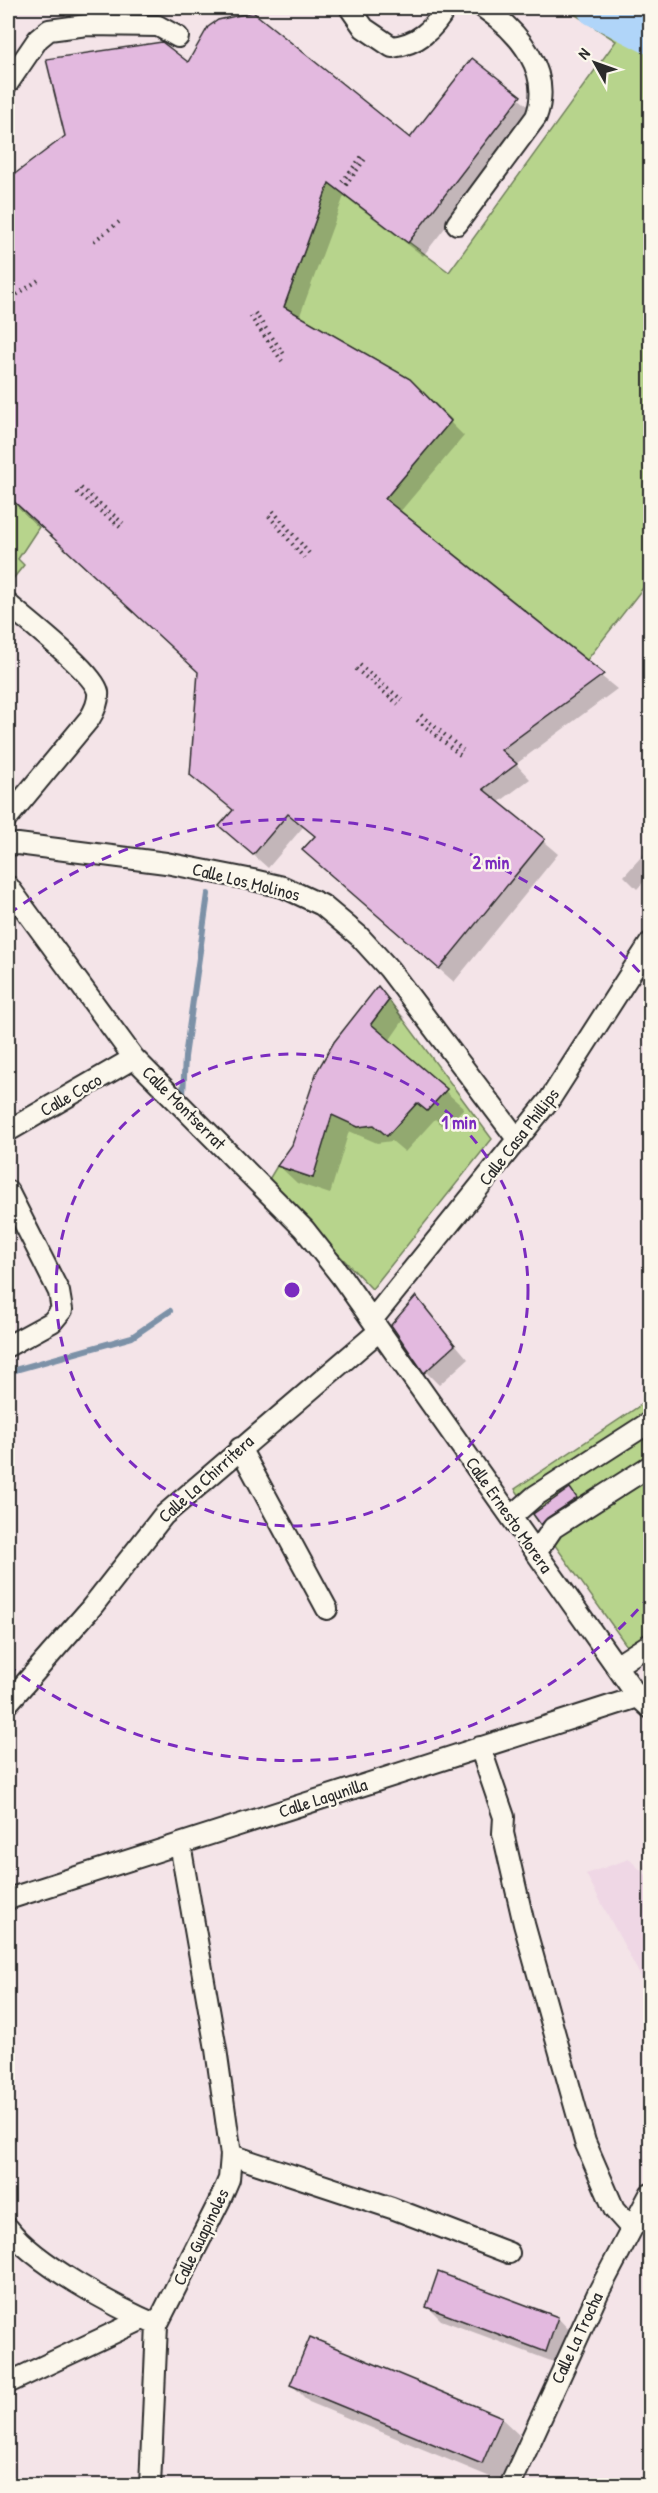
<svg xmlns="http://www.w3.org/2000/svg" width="658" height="2493" font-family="'Patrick Hand',sans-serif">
  <rect width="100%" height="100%" fill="#f4e4e8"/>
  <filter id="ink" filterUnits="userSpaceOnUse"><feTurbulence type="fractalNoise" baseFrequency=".0167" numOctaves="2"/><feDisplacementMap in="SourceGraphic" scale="12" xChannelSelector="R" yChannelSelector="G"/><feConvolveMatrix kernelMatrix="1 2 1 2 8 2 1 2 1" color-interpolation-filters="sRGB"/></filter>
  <g filter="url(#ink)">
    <!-- built -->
    <path fill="#efd7e5" d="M 629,1859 L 650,1879 L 650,1994 L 586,1874 Z"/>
    <!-- green -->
    <path fill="#b7d48c" stroke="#71805c" stroke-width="1.5" d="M 565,8 L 650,8 L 650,579 L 587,660 L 385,499 L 451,420 L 410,379 L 284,307 L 329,183 L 449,272 L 616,41 Z
      M 8,496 L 39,527 L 18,559 L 24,565 L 8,585 Z
      M 389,1000 L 492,1139 L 372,1289 L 268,1181 L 277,1166 L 313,1178 L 348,1043 L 358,1127 L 374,1125 L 387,1136 L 417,1103 L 427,1111 L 447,1089 L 371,1024 Z
      M 650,1399 L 650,1635 L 629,1649 L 515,1489 Z"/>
    <!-- shadow -->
    <path fill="#0003" d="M 472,60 L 535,112 L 423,256 L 344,196 L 299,318 L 409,381 L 464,436 L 399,513 L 617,689 L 516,764 L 530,779 L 498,803 L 558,854 L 454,982 L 319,864 L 315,837 L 303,827 L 268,868 L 221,826 L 234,811 L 191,774 L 199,673 L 8,495 L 8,180 L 67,137 L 188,64 L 411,140 Z
      M 650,847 L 650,875 L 637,889 L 624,876 Z
      M 378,989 L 405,1018 L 389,1041 L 464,1108 L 445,1128 L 435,1119 L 405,1152 L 392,1141 L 377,1143 L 349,1131 L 330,1194 L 297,1183 L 279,1166 L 294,1146 Z
      M 416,1298 L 468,1359 L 439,1385 L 426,1372 L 392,1325 Z
      M 570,1490 L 585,1508 L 550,1533 L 542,1524 Z
      M 439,2274 L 558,2318 L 571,2332 L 559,2364 L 441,2320 L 427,2306 Z
      M 292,2385 L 501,2418 L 519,2435 L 500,2481 L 309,2402 Z"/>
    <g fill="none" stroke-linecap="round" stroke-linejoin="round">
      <!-- stream -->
      <path stroke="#7b91a7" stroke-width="6" d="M 183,1095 L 185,1057 L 208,894
        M 8,1372 L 132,1337 L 170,1311"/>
      <!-- river -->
      <path stroke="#b0d5f9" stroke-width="36" d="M 595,8 L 650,36"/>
    </g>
    <!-- building -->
    <path fill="#e3b9df" stroke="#2b2b2b" stroke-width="1.5" d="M 253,12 L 410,138 L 472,58 L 521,96 L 408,243 L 329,183 L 284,307 L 410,379 L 451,421 L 385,499 L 604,674 L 501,750 L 517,764 L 483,789 L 545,839 L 439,969 L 302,850 L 315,836 L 288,814 L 253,855 L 219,826 L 233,810 L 190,775 L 198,672 L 8,496 L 8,179 L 65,136 L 46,59 L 162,42 L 188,62 L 208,27 L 218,20 Z
      M 378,986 L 389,1000 L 371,1024 L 447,1089 L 427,1111 L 417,1103 L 387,1136 L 374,1125 L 358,1127 L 332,1115 L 313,1178 L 277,1166 L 292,1145 L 317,1071 L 334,1042 Z
      M 416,1296 L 455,1345 L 424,1373 L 391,1325 Z
      M 570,1488 L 577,1498 L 547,1518 L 541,1525 L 533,1514 Z
      M 438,2272 L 558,2317 L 546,2352 L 426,2307 Z
      M 310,2337 L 502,2417 L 482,2464 L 290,2385 Z"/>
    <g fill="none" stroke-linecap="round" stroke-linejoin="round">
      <!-- minor casing -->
      <g stroke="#2b2b2b" stroke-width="24">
        <path id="minor" d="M 350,8 L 364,28 L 392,47 C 418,44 433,30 446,8
          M 8,83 L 38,39 L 49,30 L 87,25 L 158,26 L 178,37
          M 457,224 L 536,117 C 553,72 519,32 484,8
          M 8,604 C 25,619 94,672 98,692 C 99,702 95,710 90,718 L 8,817
          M 8,845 L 18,844 L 166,863 L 253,880 L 283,887 L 322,905 L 359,936 L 389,969 L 518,1140
          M 8,886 L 134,1058 L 304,1229 L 341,1276 L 638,1697 L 650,1708
          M 8,1131 L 134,1058
          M 8,1191 L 59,1292 L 62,1310 L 52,1322 L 8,1346
          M 372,1320 L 550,1099 L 650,943
          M 240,1448 L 327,1609
          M 511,1517 L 535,1496 L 650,1422
          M 536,1553 L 553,1528 L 650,1466
          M 616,1666 L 650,1644
          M 8,1703 L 91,1608 L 163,1516 L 379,1331
          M 480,1747 L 504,1817 L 503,1833 L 524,1924 L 585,2142 L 614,2209 L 631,2228
          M 8,1899 L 638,1697
          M 231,2155 L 392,2208 L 509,2253
          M 8,2228 C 34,2263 115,2307 157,2325
          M 8,2383 L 143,2319
          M 150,2486 L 157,2325 L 220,2200 L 229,2179 L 231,2155 L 216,2049 L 180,1844
          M 510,2486 L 598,2293 L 650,2194"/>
      </g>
      <!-- path -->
      <path stroke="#2b2b2b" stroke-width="4" stroke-dasharray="1.5 4.5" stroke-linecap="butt" d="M 342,182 L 362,156
        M 346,185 L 365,159
        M 94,241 L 119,222
        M 12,298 L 40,279
        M 255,313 L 286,357
        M 250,316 L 282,361
        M 81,488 L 123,523
        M 77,492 L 120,527
        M 273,511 L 309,553
        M 269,516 L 304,558
        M 360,665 L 402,700
        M 356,669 L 398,704
        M 421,715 L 463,750
        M 417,720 L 460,755"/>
      <!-- minor -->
      <use href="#minor" stroke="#fbf7ec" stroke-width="20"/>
    </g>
  </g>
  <!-- distance rings -->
  <g fill="none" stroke="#7b2cbf" stroke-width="3" stroke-dasharray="10 8">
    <circle cx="292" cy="1290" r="236"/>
    <path d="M650 1596A471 471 0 0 1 9 1666M9 914A471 471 0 0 1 650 984"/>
  </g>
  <g text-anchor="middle" stroke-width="5" stroke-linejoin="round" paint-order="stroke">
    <!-- street labels -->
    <g font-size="18" fill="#2b2b2b" stroke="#fbf7ec">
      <text transform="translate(246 882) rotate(14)" y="6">Calle Los Molinos</text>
      <text transform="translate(71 1095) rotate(-30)" y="6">Calle Coco</text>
      <text transform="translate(184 1108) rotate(45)" y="6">Calle Montserrat</text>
      <text transform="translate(519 1137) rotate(-52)" y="6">Calle Casa Phillips</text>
      <text transform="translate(206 1479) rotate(-42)" y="6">Calle La Chirritera</text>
      <text transform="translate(509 1515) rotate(55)" y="6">Calle Ernesto Morera</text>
      <text transform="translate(323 1798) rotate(-18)" y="6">Calle Lagunilla</text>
      <text transform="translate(201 2237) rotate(-64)" y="6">Calle Guapinoles</text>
      <text transform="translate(577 2338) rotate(-65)" y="6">Calle La Trocha</text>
    </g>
  </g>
  <circle cx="292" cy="1290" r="9" fill="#7b2cbf" stroke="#fbf7ec" stroke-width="3"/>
  <g font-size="18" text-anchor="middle" font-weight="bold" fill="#7b2cbf" stroke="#fbf7ec" stroke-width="5" stroke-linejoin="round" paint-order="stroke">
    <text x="491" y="869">2 min</text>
    <text x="459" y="1129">1 min</text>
  </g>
  <!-- margin -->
  <rect width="658" height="2493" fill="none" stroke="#fbf7ec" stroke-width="30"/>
  <rect x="15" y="15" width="628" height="2463" fill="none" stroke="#2b2b2b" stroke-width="2" filter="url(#ink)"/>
  <!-- north arrow -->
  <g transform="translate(595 63) rotate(310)" stroke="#fbf7ec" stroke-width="4.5" paint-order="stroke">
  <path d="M0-4.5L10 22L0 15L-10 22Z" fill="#2b2b2b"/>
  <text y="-9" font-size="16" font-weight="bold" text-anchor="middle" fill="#2b2b2b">N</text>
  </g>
</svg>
